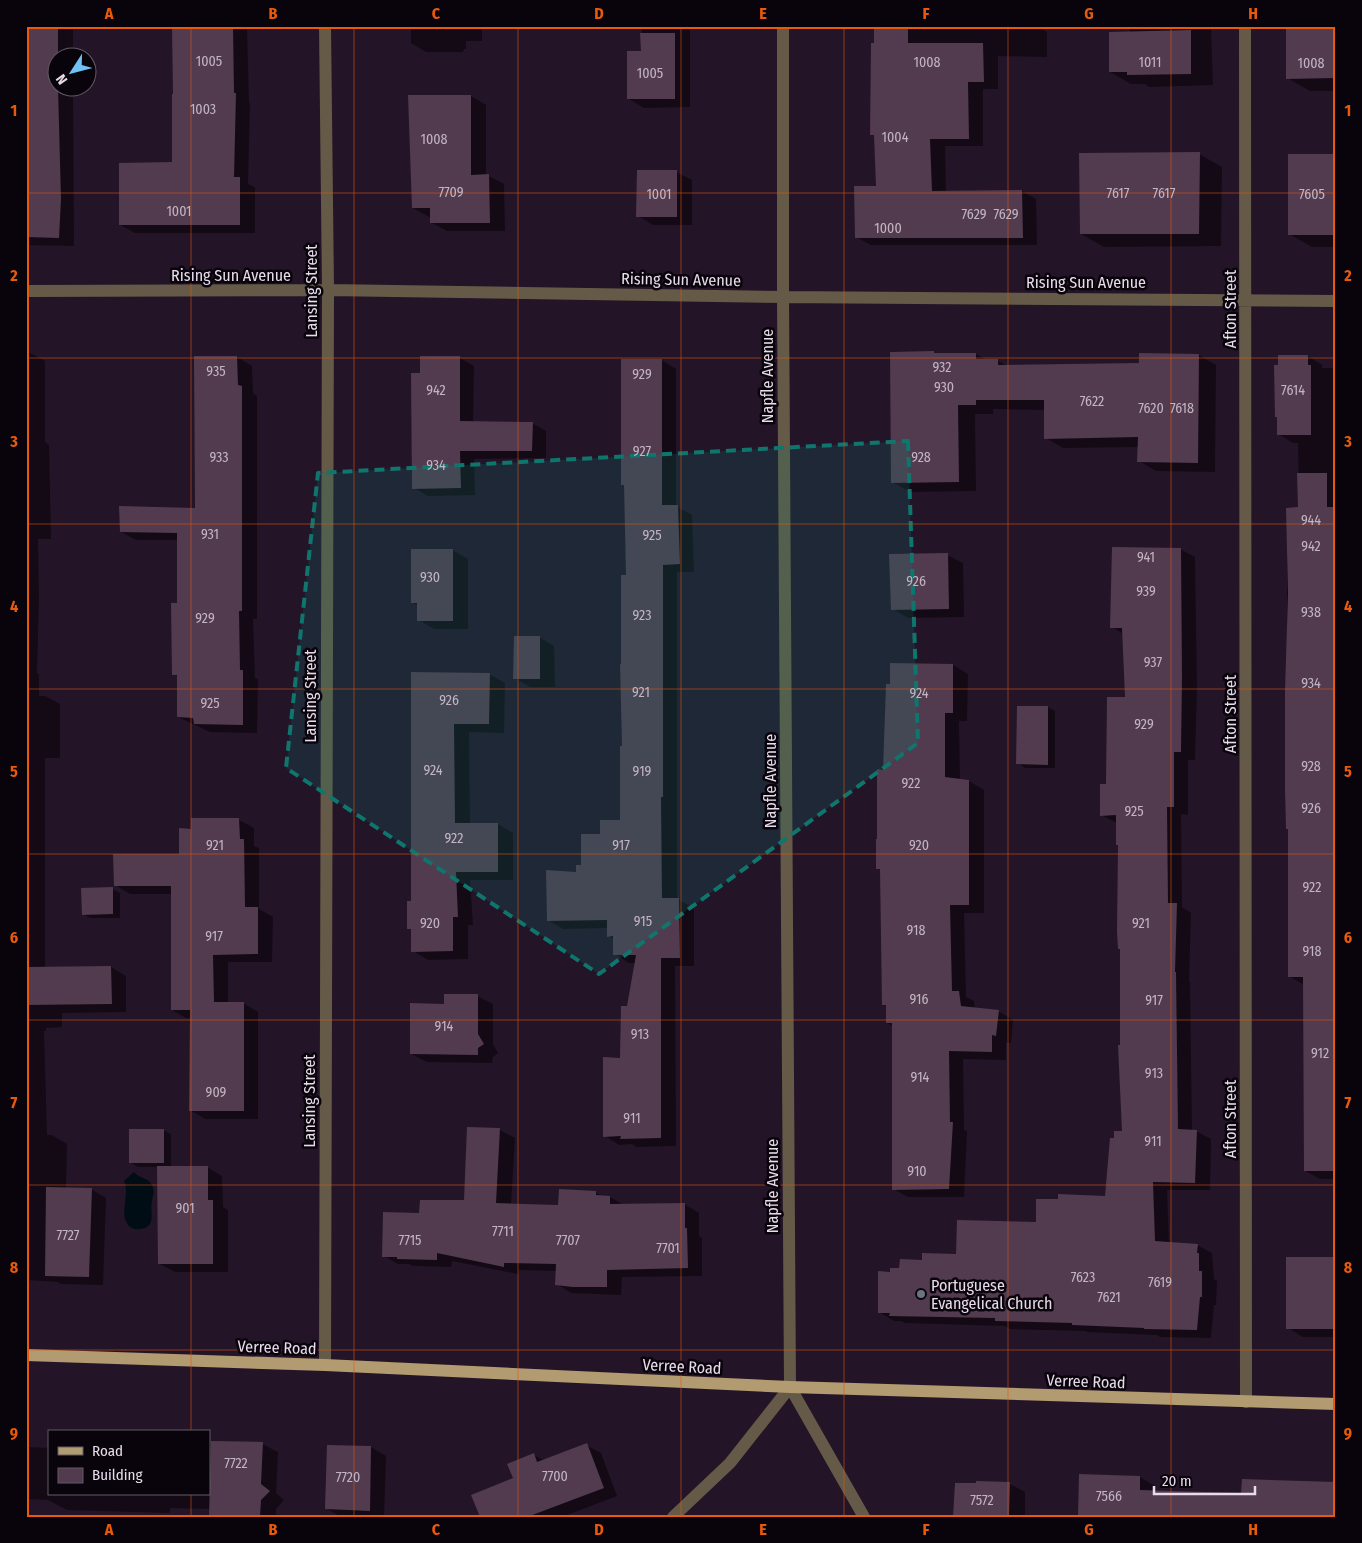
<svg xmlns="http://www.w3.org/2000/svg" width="1362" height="1543" font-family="'Fira Sans Condensed',sans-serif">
  <rect width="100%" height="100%" fill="#241428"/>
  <!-- water -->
  <path fill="#000d15" d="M 134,1172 C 139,1179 148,1177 152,1185 C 155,1191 153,1195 152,1201 C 149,1211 158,1227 140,1229 C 135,1230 129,1228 127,1223 C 120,1212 130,1192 124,1181 Z"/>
  <!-- shadow -->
  <path fill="#0007" d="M 26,26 L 73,26 L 73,58 L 58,58 L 58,88 L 73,88 L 74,246 L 26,245 Z
    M 173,26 L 247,26 L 249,103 L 250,103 L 248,184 L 255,187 L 255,233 L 135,233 L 120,225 L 173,163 L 175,95 Z
    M 411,26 L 482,26 L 482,41 L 466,41 L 466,49 L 464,49 L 463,52 L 426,52 L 411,43 Z
    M 642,26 L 690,26 L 690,107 L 644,108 L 629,99 L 642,52 Z
    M 892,26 L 1038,26 L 1047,32 L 1047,57 L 998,56 L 998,89 L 983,89 L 983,146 L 945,146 L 946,192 L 1022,191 L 1036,199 L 1037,245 L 871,245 L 856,237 L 877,187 L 876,136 L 872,134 Z
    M 1130,26 L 1211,26 L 1213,85 L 1149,87 L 1145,84 L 1131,84 L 1110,72 L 1130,33 Z
    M 1336,26 L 1336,91 L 1310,91 L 1287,78 Z
    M 471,96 L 486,105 L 486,176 L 489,176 L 504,184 L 505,231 L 447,231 L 432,223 L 432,217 L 429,217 L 413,208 Z
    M 1199,154 L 1222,167 L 1221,246 L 1104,247 L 1081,234 Z
    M 1336,155 L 1336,247 L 1312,247 L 1289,234 Z
    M 676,172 L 692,180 L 692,225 L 653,225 L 638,216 Z
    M 26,353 L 30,353 L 45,361 L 45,442 L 49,445 L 51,539 L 38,539 L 39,597 L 37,673 L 39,674 L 39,696 L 45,696 L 60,704 L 60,758 L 45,758 L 45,968 L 111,967 L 126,976 L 126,1012 L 62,1013 L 62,1027 L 46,1028 L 46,1031 L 44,1031 L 47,1135 L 52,1135 L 67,1144 L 66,1189 L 91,1189 L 106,1198 L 103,1285 L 61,1284 L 57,1282 L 26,1280 Z
    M 891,353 L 976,354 L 987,360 L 997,360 L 1007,366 L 1140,364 L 1199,355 L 1216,365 L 1215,472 L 1156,471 L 1139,461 L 1139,447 L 1063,448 L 1046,438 L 1045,410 L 993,409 L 993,414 L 975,414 L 976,491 L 910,492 L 892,482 Z
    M 1308,356 L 1322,365 L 1322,368 L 1336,368 L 1336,1179 L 1320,1179 L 1305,1171 L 1304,985 L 1289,976 L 1290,829 L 1287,788 L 1287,509 L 1299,509 L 1298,443 L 1293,443 L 1278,434 Z
    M 237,357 L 252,366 L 253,393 L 257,396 L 257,619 L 253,619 L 255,678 L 258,679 L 257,733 L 210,732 L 178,717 L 179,677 L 173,674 L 178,604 L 178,540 L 136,540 L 121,532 L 196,510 L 195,358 Z
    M 460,358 L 474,366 L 473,422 L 532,423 L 546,431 L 546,458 L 474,459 L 475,495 L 428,496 L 414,488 L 421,374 Z
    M 662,360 L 676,369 L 676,506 L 692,515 L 694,572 L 677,572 L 677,899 L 694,908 L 694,966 L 675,966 L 676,1146 L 636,1147 L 632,1144 L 619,1145 L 605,1136 L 622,1059 L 636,963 L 629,963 L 615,954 L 614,939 L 608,936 L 608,928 L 563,929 L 548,920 L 602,835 L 621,821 L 623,665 L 628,576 Z
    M 1180,549 L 1195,557 L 1197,687 L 1195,760 L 1188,760 L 1188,815 L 1181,814 L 1182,907 L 1191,913 L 1189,981 L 1190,982 L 1192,1131 L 1196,1131 L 1211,1139 L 1210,1190 L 1167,1190 L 1169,1243 L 1197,1245 L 1212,1253 L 1214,1279 L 1217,1281 L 1216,1305 L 1214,1305 L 1211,1338 L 1160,1337 L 1157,1335 L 1088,1332 L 1085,1331 L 1010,1329 L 1005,1326 L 905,1323 L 901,1321 L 894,1321 L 879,1312 L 891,1273 L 923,1261 L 957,1255 L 1106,1197 L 1115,1139 L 1123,1133 L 1120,846 L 1117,823 L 1101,815 L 1126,698 L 1124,634 L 1112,627 Z
    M 452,550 L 468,559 L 468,629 L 434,629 L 419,620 L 418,606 L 412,602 Z
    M 947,555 L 963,563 L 964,617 L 908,618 L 893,609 Z
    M 539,637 L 554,646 L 555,687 L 530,687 L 514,678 Z
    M 891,664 L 953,665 L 968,674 L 967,721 L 959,721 L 960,780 L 969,781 L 984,790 L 984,913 L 964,913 L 966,997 L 974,1001 L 975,1009 L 998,1011 L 1013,1020 L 1011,1043 L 1006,1043 L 1006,1060 L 963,1059 L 964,1130 L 967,1131 L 964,1197 L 908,1197 L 893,1189 L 893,1026 L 887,1023 L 887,1007 L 883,1004 L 881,870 L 877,868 L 891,686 Z
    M 412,673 L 489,674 L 505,683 L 504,733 L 469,732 L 470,824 L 498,824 L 513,833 L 513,880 L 470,880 L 473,925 L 468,925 L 468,959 L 428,960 L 413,951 L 413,930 L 408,928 L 412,902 Z
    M 1018,707 L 1048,707 L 1055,711 L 1055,768 L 1025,768 L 1018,763 Z
    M 192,819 L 239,820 L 254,828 L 254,846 L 259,848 L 259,909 L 273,917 L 272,962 L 228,962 L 228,1003 L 243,1003 L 258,1012 L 258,1119 L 205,1119 L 190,1110 L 191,1018 L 186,1018 L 172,1010 L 173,894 L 130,894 L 115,885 L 181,855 L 192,830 Z
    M 112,889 L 120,893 L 120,918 L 90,918 L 83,914 Z
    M 477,996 L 493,1004 L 493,1044 L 498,1053 L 493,1057 L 492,1063 L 427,1062 L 411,1054 L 445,1005 Z
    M 468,1128 L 500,1130 L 515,1138 L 511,1205 L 559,1206 L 595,1192 L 604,1197 L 610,1197 L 624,1205 L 684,1204 L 699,1213 L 699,1236 L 702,1238 L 702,1276 L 622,1277 L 621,1295 L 571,1293 L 557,1284 L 557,1271 L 519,1270 L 518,1274 L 452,1261 L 451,1267 L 413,1266 L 409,1264 L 398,1264 L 384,1256 L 420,1214 L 465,1202 Z
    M 163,1130 L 171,1134 L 171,1167 L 207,1167 L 222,1176 L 223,1207 L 228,1210 L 228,1272 L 175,1272 L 160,1264 L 159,1167 L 138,1167 L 131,1163 Z
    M 1336,1258 L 1336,1337 L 1303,1337 L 1288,1328 Z
    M 209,1442 L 262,1444 L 278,1452 L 276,1493 L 284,1500 L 276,1509 L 276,1517 L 210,1517 L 210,1509 L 170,1508 L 170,1513 L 67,1510 L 48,1500 L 26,1499 L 26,1447 L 49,1448 L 49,1494 L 209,1494 Z
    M 586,1445 L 601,1453 L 617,1496 L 562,1517 L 482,1517 L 534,1455 L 545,1461 Z
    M 371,1447 L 386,1456 L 384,1517 L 341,1517 L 326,1508 Z
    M 1140,1477 L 1155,1486 L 1155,1492 L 1243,1494 L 1079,1517 Z
    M 978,1482 L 1010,1484 L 1025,1492 L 1025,1517 L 955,1517 L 978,1485 Z"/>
  <!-- building -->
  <path fill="#523b4e" d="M 26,26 L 58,26 L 58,88 L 61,199 L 59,238 L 26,237 Z
    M 172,26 L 233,26 L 234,93 L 236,93 L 234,177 L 240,177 L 240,225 L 119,225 L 119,163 L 172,162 L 172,94 L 173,94 Z
    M 1286,26 L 1336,26 L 1336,78 L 1286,79 Z
    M 874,28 L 908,28 L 908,43 L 983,43 L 984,82 L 968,82 L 969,139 L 930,139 L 932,191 L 1022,190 L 1023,238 L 855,238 L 854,186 L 876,186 L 874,135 L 870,135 L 871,43 L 874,43 Z
    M 1191,30 L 1191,74 L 1127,75 L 1127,72 L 1109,72 L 1109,32 Z
    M 640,33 L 675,33 L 675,99 L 627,99 L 627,51 L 641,51 Z
    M 408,95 L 471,95 L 471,175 L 489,174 L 490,223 L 430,223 L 430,208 L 412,208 Z
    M 1200,152 L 1199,234 L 1080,234 L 1079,153 Z
    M 1288,154 L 1336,154 L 1336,235 L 1288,235 Z
    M 637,170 L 677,170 L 677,217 L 636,217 Z
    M 934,351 L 934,353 L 976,353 L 976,359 L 998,359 L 998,365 L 1139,363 L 1139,353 L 1199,354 L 1198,463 L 1137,462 L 1138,437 L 1044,439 L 1044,400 L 976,400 L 976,405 L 958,405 L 959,482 L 891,483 L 890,352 Z
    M 1278,355 L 1308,355 L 1308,365 L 1311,365 L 1311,435 L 1277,435 L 1277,417 L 1275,417 L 1274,365 L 1278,365 Z
    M 194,356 L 237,356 L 238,385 L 242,386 L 242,611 L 239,611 L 240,670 L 243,670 L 243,725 L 194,724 L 193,718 L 177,717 L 177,675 L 172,675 L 171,603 L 177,603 L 177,533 L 120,532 L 119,506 L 195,508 Z
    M 420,356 L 460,356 L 460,421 L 533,422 L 532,451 L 460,451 L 461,488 L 412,489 L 411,373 L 420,373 Z
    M 621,359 L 662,359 L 662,505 L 678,505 L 680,564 L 663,565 L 663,797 L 661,797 L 662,898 L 679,898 L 680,958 L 661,958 L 661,1138 L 620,1139 L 621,1136 L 603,1137 L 603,1057 L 620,1058 L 621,1006 L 627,1006 L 636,955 L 613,955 L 613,936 L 607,937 L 607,920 L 547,921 L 546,870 L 576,872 L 576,865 L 581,865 L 581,834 L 600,834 L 600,820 L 620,820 L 620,746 L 622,746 L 620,664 L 621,664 L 621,575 L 626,575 L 624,485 L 621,485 Z
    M 1297,473 L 1327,473 L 1327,507 L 1336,507 L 1336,1171 L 1304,1171 L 1303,977 L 1288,977 L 1288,829 L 1286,829 L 1285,788 L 1285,691 L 1288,594 L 1286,508 L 1298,507 Z
    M 1112,547 L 1181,548 L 1182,678 L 1181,752 L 1174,752 L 1174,807 L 1167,807 L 1168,903 L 1177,903 L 1175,972 L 1176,972 L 1178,1129 L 1197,1130 L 1195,1183 L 1153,1182 L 1155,1241 L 1198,1244 L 1197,1253 L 1199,1253 L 1199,1271 L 1202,1271 L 1202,1297 L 1200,1297 L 1197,1330 L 1144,1329 L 1144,1328 L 1072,1325 L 1072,1323 L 995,1321 L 995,1318 L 889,1316 L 890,1313 L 878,1313 L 878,1271 L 890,1272 L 890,1268 L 899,1268 L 900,1259 L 922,1260 L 922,1253 L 956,1254 L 957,1220 L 1036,1222 L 1036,1199 L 1058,1199 L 1058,1194 L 1105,1196 L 1110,1138 L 1114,1138 L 1114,1131 L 1122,1131 L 1118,1045 L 1120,1045 L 1120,949 L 1118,949 L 1117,932 L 1118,845 L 1116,845 L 1116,815 L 1100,816 L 1100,784 L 1106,784 L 1107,697 L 1125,697 L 1122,628 L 1110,628 Z
    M 411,549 L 453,549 L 453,621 L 417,621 L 417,603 L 411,603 Z
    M 948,553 L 949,609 L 891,610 L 889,554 Z
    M 514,636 L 540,636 L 540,679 L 513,679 Z
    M 890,663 L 953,664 L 953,713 L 945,713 L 945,777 L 969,780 L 969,905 L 950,905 L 952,991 L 959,991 L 961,1006 L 999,1010 L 996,1036 L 992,1035 L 992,1052 L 949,1051 L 950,1122 L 953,1122 L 949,1189 L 892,1190 L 892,1023 L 886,1023 L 886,1005 L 882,1005 L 880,869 L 876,869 L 876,839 L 877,839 L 877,769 L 883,770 L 886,684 L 890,684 Z
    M 411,672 L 490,673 L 489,724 L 454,724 L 455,823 L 498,823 L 498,872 L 456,872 L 458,917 L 453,917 L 453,951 L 411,952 L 411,929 L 407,929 L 407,901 L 411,901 Z
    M 1017,706 L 1048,706 L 1048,765 L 1016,764 Z
    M 191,818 L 239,818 L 240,839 L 244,839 L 245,907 L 258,907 L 258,954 L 213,955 L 214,1002 L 244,1002 L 244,1111 L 189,1111 L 190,1010 L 171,1010 L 171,886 L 114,886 L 113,854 L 179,854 L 179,828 L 191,829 Z
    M 113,887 L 113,914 L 82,915 L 81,888 Z
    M 111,966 L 112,1004 L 26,1005 L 26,967 Z
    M 444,994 L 478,994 L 478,1034 L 484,1044 L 478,1048 L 478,1055 L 410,1054 L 410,1003 L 444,1004 Z
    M 467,1127 L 500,1128 L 496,1203 L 558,1205 L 559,1189 L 596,1191 L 596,1195 L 610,1196 L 610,1204 L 685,1203 L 685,1228 L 687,1228 L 688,1268 L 607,1270 L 607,1287 L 573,1287 L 555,1285 L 556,1264 L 504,1263 L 504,1267 L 437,1253 L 437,1260 L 397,1259 L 397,1257 L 382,1257 L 383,1212 L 419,1213 L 420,1200 L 464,1200 Z
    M 129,1129 L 164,1129 L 164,1163 L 129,1163 Z
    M 157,1166 L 208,1166 L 208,1200 L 213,1200 L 213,1264 L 158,1264 Z
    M 46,1187 L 92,1188 L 89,1277 L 45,1276 Z
    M 1286,1257 L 1336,1257 L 1336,1329 L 1286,1329 Z
    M 211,1441 L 263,1442 L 261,1484 L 270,1491 L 261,1500 L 260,1517 L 209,1517 Z
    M 587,1443 L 604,1488 L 527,1517 L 480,1517 L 471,1495 L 513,1478 L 507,1464 L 534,1453 L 537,1462 Z
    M 327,1445 L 371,1446 L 370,1511 L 325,1509 Z
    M 1079,1474 L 1140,1476 L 1140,1490 L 1241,1493 L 1242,1479 L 1336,1482 L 1336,1517 L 1078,1517 Z
    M 976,1481 L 1010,1482 L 1009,1517 L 953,1517 L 955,1483 L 976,1483 Z"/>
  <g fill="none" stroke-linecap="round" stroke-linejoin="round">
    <!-- minor -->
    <path stroke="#655a47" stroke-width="12" d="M 325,26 L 328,290 L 325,1365
      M 783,26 L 783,297 L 790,1387 L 864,1517
      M 1245,26 L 1246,1402
      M 26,291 L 328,290 L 783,297 L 1336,301
      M 673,1517 L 730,1463 L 790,1387"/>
    <!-- major -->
    <path stroke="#b29a71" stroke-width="12" d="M 26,1355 L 325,1365 L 790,1387 L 1336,1404"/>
  </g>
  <!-- marked area -->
  <path fill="#0f766e" fill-opacity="0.2" stroke="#0f766e" stroke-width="4" stroke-dasharray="10 6" stroke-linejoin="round" d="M 908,441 L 918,743 L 599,974 L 286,768 L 318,473 Z"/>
  <!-- grid -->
  <path fill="none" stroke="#e8590c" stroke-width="1" stroke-opacity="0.55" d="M 191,26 L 191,1432M 354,26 L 354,1517M 518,26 L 518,1517M 681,26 L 681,1517M 844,26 L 844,1517M 1008,26 L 1008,1517M 1171,26 L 1171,1517M 26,193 L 1336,193M 26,358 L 1336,358M 26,524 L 1336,524M 26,689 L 1336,689M 26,854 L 1336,854M 26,1020 L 1336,1020M 26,1185 L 1336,1185M 26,1350 L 1336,1350M 191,1494 L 191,1517"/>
  <!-- markers -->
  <circle fill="#6b7280" stroke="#09040b" stroke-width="2" cx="921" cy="1294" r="5"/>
  <g text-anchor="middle" stroke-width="5" stroke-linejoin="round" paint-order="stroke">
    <!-- number labels -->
    <g font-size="14" fill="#c2b4c3">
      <text x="209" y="66">1005</text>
      <text x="927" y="67">1008</text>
      <text x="1150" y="67">1011</text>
      <text x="1311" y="68">1008</text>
      <text x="650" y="78">1005</text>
      <text x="203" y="114">1003</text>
      <text x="895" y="142">1004</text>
      <text x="434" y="144">1008</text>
      <text x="451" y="197">7709</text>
      <text x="1118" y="198">7617</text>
      <text x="1164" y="198">7617</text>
      <text x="659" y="199">1001</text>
      <text x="1312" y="199">7605</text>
      <text x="179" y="216">1001</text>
      <text x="974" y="219">7629</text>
      <text x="1006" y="219">7629</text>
      <text x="888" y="233">1000</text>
      <text x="942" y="372">932</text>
      <text x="216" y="376">935</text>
      <text x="642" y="379">929</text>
      <text x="944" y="392">930</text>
      <text x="436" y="395">942</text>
      <text x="1293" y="395">7614</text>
      <text x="1092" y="406">7622</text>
      <text x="1151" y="413">7620</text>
      <text x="1182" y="413">7618</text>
      <text x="642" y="456">927</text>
      <text x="219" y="462">933</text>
      <text x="921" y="462">928</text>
      <text x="436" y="470">934</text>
      <text x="1311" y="525">944</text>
      <text x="210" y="539">931</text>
      <text x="652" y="540">925</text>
      <text x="1311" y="551">942</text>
      <text x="1146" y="562">941</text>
      <text x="430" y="582">930</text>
      <text x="916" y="586">926</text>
      <text x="1146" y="596">939</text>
      <text x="1311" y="617">938</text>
      <text x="642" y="620">923</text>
      <text x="205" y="623">929</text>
      <text x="1153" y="667">937</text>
      <text x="1311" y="688">934</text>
      <text x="641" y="697">921</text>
      <text x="919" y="698">924</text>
      <text x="449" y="705">926</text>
      <text x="210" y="708">925</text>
      <text x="1144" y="729">929</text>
      <text x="1311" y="771">928</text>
      <text x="433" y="775">924</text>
      <text x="642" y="776">919</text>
      <text x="911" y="788">922</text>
      <text x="1311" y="813">926</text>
      <text x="1134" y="816">925</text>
      <text x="454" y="843">922</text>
      <text x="215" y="850">921</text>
      <text x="621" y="850">917</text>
      <text x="919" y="850">920</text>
      <text x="1312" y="892">922</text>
      <text x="643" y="926">915</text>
      <text x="430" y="928">920</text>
      <text x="1141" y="928">921</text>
      <text x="916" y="935">918</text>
      <text x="214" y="941">917</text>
      <text x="1312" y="956">918</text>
      <text x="919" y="1004">916</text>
      <text x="1154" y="1005">917</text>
      <text x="444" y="1031">914</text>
      <text x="640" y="1039">913</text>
      <text x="1320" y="1058">912</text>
      <text x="1154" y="1078">913</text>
      <text x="920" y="1082">914</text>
      <text x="216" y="1097">909</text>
      <text x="632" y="1123">911</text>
      <text x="1153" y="1146">911</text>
      <text x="917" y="1176">910</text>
      <text x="185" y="1213">901</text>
      <text x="503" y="1236">7711</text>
      <text x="68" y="1240">7727</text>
      <text x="410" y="1245">7715</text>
      <text x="568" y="1245">7707</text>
      <text x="668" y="1253">7701</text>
      <text x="1083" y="1282">7623</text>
      <text x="1160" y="1287">7619</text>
      <text x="1109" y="1302">7621</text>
      <text x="236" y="1468">7722</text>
      <text x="555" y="1481">7700</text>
      <text x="348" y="1482">7720</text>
      <text x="1109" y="1501">7566</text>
      <text x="982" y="1505">7572</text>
    </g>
    <!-- street labels -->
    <g font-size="16" fill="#e8dcea" stroke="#09040b">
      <text x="231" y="281">Rising Sun Avenue</text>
      <text transform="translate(681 279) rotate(1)" y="6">Rising Sun Avenue</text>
      <text x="1086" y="288">Rising Sun Avenue</text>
      <text transform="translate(311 291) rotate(-90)" y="6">Lansing Street</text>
      <text transform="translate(1230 309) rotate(-90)" y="6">Afton Street</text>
      <text transform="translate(767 376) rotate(-90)" y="6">Napfle Avenue</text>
      <text transform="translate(310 696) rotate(-90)" y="6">Lansing Street</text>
      <text transform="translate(1230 714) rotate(-90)" y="6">Afton Street</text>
      <text transform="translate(770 781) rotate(-90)" y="6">Napfle Avenue</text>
      <text transform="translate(309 1101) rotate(-90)" y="6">Lansing Street</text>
      <text transform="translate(1230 1119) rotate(-90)" y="6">Afton Street</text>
      <text transform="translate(772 1186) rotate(-90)" y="6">Napfle Avenue</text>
      <text transform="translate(277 1347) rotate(2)" y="6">Verree Road</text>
      <text transform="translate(682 1366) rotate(3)" y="6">Verree Road</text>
      <text transform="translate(1086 1381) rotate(2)" y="6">Verree Road</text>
    </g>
    <!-- poi labels -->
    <g font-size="16" fill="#e8dcea" stroke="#09040b" text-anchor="start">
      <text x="931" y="1291">Portuguese<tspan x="931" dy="18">Evangelical Church</tspan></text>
    </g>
  </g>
  <!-- border -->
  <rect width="1362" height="1543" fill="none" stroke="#09040b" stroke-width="55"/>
  <!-- legend -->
  <rect x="48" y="1430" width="162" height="65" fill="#09040b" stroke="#625a64"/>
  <rect x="58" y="1447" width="25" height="8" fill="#b29a71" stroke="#625a64"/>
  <text x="92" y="1456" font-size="15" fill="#e8dcea">Road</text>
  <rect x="58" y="1468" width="25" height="15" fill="#523b4e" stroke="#625a64"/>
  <text x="92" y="1480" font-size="15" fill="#e8dcea">Building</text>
  <!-- north arrow -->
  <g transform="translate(72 72) rotate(234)"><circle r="24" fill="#09040b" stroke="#625a64"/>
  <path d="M0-4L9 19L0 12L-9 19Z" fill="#70c1f4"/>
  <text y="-8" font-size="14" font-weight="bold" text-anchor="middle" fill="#e8dcea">N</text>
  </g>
  <!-- scale -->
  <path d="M1154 1486v8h101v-8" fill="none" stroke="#e8dcea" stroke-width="2.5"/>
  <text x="1162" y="1486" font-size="15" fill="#e8dcea" stroke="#09040b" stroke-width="4" paint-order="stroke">20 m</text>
  <rect x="28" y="28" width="1306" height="1488" fill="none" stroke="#e8590c" stroke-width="2"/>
  <g font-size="16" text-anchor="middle" font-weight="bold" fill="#e8590c">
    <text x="109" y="19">A</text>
    <text x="273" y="19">B</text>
    <text x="436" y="19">C</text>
    <text x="599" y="19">D</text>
    <text x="763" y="19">E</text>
    <text x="926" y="19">F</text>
    <text x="1089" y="19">G</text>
    <text x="1253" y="19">H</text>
    <text x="14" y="116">1</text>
    <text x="1348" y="116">1</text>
    <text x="14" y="281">2</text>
    <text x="1348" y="281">2</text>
    <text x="14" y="447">3</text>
    <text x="1348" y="447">3</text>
    <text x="14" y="612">4</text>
    <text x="1348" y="612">4</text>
    <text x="14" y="777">5</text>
    <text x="1348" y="777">5</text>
    <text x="14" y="943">6</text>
    <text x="1348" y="943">6</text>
    <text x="14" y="1108">7</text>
    <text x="1348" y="1108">7</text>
    <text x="14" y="1273">8</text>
    <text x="1348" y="1273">8</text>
    <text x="14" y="1439">9</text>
    <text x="1348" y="1439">9</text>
    <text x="109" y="1535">A</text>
    <text x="273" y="1535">B</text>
    <text x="436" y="1535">C</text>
    <text x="599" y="1535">D</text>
    <text x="763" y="1535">E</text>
    <text x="926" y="1535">F</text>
    <text x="1089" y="1535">G</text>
    <text x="1253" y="1535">H</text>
  </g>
</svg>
